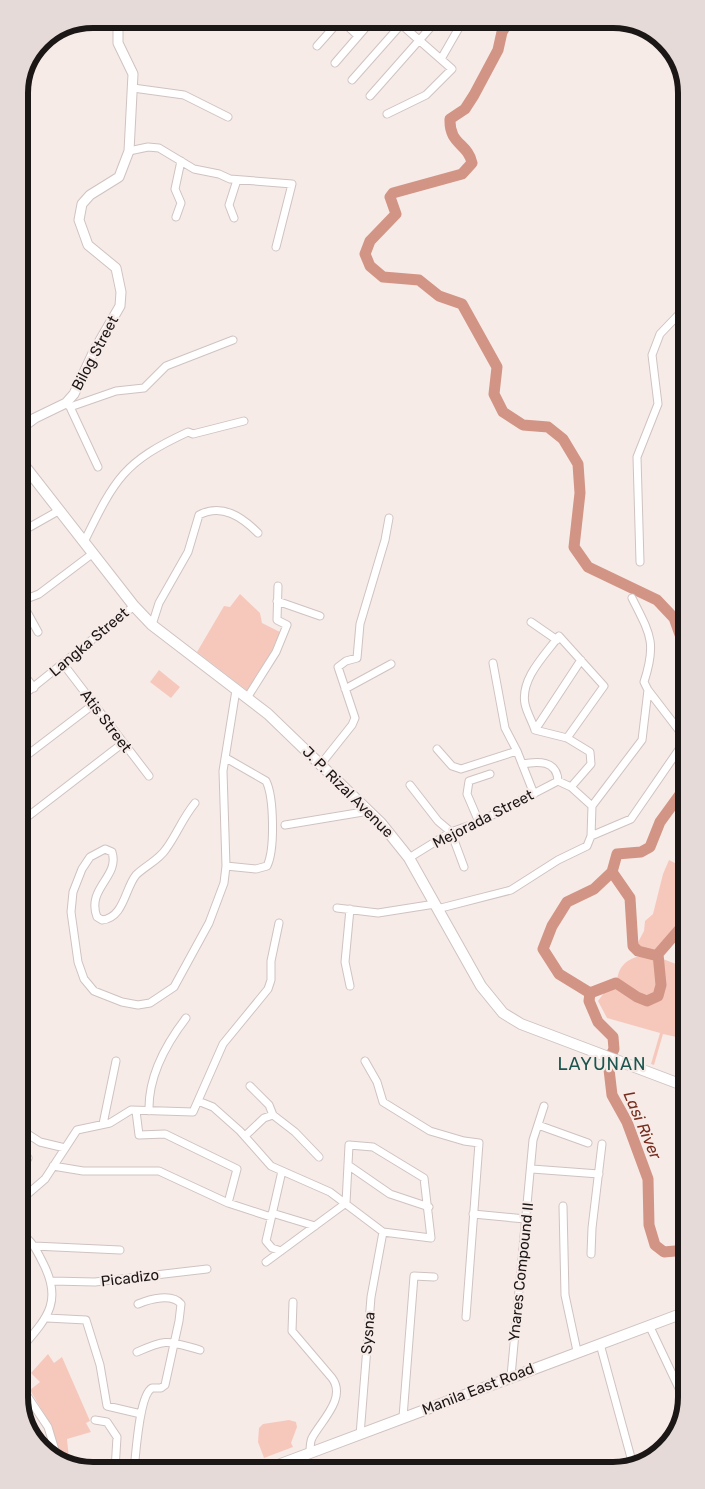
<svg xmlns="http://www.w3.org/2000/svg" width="705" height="1489" font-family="Rubik,sans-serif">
  <rect width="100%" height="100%" fill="#f7ebe8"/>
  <!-- green -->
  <path fill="#f6c8bc" d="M 240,594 L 260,613 L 262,623 L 282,633 L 274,652 L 249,692 L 197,652 L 224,606 L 230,607 Z
    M 159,670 L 180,687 L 171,698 L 150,682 Z
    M 681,856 L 684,856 L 684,920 L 656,950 L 655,956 L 684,967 L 685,1039 L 663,1034 L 654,1065 L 651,1064 L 660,1033 L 607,1018 L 598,1001 L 606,990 L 617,988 C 616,967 626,958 645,955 L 645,950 L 636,946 L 644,931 L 645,921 L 653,914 L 663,874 L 669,860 L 677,864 Z
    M 48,1354 L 54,1363 L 62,1357 L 90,1421 L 86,1423 L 91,1432 L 67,1439 L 69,1458 L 58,1456 L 52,1427 L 30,1390 L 40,1382 L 31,1373 Z
    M 289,1420 L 296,1422 L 297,1427 L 291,1443 L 293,1447 L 264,1458 L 258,1442 L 259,1428 L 263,1424 Z"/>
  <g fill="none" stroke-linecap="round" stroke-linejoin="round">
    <!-- river -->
    <path stroke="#d29485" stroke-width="11" d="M 510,19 L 502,32 L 498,50 L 474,95 L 465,109 L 450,119 C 449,145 468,143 472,163 L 462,174 L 393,193 L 390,197 L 396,214 L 370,241 L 365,254 L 370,266 L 383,277 L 419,280 L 439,296 L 462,304 L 497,367 L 494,394 L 503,412 L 523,425 L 548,427 L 563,439 L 578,464 L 580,493 L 574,547 L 588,567 L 657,600 L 674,618 L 683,643
      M 612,872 L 630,898 L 633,946 L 638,951 L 658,956
      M 684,924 L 658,954 L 661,985 L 658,996 L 647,1001 L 637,997 L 616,983 L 590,993 L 589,1001 L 598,1022 L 613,1037 L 614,1049 L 608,1061 L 612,1095 L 627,1122 L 648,1179 L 649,1225 L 655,1245 L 664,1252 L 686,1250
      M 590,993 L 559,974 L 543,949 L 552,926 L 567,902 L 594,889 L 612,872 L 617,854 L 641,852 L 650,847 L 660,822 L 684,789"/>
    <!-- minor casing -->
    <g stroke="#cfc3c1" stroke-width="9">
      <path id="minor" d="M 340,19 L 358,36
        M 317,46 L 341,19
        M 441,59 L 464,19
        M 335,63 L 373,19
        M 352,80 L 406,19
        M 133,88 L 184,95 L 228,117
        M 370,96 L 438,19
        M 387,114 L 426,95 L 452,69 L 395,19
        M 129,151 L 148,147 L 159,148 L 194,169 L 219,174 L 230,179 L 292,184 L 276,247
        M 176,217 L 181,203 L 175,189 L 181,161
        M 234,218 L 229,205 L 237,180
        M 66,403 L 70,407 L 116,391 L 144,388 L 166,366 L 233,340
        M 70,407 L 98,467
        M 21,532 L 60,510
        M 84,542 C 115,479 123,462 188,432 L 193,434 L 244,421
        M 640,562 L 637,457 L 658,404 L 652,355 L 660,334 L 682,311
        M 277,601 L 320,616
        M 531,622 L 557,640
        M 152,625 L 159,603 L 188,552 L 199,515 C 222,503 242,517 258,533
        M 38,632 L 21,601 L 39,594 L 92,554
        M 493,663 L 505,728 L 517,751 L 534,794
        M 64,665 L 149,776
        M 21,671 L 34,688
        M 345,689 L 391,664
        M 21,697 L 134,606
        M 247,698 L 276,652 L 287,625 L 277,620 L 278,586
        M 535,730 C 532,721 527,713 525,704 C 520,679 545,655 559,636 L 604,686 L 567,738
        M 535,730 L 567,738 L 590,752 L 591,764 L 571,787
        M 535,730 L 581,660
        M 437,749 L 452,766 L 461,769 L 517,751
        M 226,758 L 266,781 C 274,797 275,850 267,866 L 256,869 L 226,866
        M 22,759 L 94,704
        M 321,764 L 352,725 L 355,718 L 338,667 L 346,661 L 357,658 L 360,624 L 385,540 L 389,518
        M 522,764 C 538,761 557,760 558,781
        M 558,781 L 571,787 L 592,806
        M 410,785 L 438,821 L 451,832 L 464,867
        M 195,803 C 182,819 177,834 166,849 C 159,860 145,866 136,875 C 125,888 124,918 102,920 L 97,917 C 86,888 120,877 112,852 L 105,849 L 90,857 L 82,869 L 73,892 L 71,912 L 78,962 L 84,979 L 94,991 L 122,1002 L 138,1005 L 150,1003 L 174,987 L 209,923 L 224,883 L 226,866 L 223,771 L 236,690
        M 22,821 L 123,743
        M 479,822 L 467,794 L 469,781 L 490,774
        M 285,825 L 369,811
        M 591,836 L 631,819 L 682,745 L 681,733 L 648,690
        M 409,858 L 451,832 L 479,822 L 558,781
        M 337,908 L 378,913 L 435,904
        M 437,909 L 511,890 L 558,860 L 587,846 L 591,836 L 592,806 L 642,740 L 648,690 L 644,682 C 657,642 650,634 632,598
        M 350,986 L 345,962 L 350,909
        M 365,1061 L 377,1082 L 383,1102 L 430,1131 L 464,1141 L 479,1143 L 466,1317
        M 250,1086 L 269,1105 L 273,1115
        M 23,1098 L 24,1096
        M 198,1101 L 213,1107 L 240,1131 L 271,1166 L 330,1192 L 383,1232 L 431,1238 L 424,1178 L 373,1147 L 349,1145 L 346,1203 L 266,1262
        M 136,1111 L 139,1135 L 165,1134 L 237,1169 L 228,1203
        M 149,1111 C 148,1076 166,1044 186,1018
        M 103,1124 L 116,1061
        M 538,1125 L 588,1143
        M 23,1131 L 40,1142 L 65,1148
        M 245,1136 L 264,1118 L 273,1115 L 295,1132 L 319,1157
        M 348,1165 L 390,1194 L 429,1207
        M 53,1166 L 83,1171 L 159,1171 L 228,1203 L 271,1217
        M 23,1168 L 28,1158
        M 532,1169 L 599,1174
        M 23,1188 L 29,1193
        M 23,1198 L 45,1179 L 77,1130 L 110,1123 L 131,1110 L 193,1112 L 223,1044 L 268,989 L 271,980 L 271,961 L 279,923
        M 563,1206 L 565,1295 L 577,1351
        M 272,1213 L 315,1226
        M 473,1214 L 525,1219
        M 23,1235 C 33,1242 38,1253 43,1263 C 62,1300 49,1316 24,1345
        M 34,1246 L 120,1250
        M 281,1251 L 272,1248 L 266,1241 L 282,1171
        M 591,1254 L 592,1228 L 602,1144
        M 52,1281 L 95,1282 L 207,1269
        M 293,1302 L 292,1331 L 332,1378 C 347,1398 321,1421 312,1438 C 310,1442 310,1448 310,1453
        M 47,1318 L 86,1320 L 100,1365 L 107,1406 L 141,1414
        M 649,1325 L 685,1401
        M 600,1344 L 633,1465
        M 137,1352 C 168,1338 168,1341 200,1350
        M 511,1376 L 533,1140 L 544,1106
        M 24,1391 L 48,1427 L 58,1460
        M 403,1417 L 414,1276 L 434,1277
        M 95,1420 L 107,1422 L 117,1437 L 115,1470
        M 360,1435 L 371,1297 L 383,1232
        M 134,1470 C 136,1454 139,1395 152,1388 L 161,1388 L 165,1385 L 179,1321 L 181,1304 C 172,1293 150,1299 138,1304"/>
    </g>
    <!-- tertiary casing -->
    <g stroke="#cfc3c1" stroke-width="11">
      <path id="tertiary" d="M 20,429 L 35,418 L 66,403 L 74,394 L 94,351 L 120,306 L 121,292 L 116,268 L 88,245 L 79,220 L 82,204 L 90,195 L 119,177 L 129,151 L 133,74 L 118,43 L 118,19"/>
    </g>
    <!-- secondary casing -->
    <g stroke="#cfc3c1" stroke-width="12">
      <path id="secondary" d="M 20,460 L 134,606 L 152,625 L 268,714 L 381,823 L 409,858 L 481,986 L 503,1013 L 521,1024 L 685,1086
        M 270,1468 L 686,1312"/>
    </g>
    <!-- minor -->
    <use href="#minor" stroke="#fff" stroke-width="7"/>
    <!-- tertiary -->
    <use href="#tertiary" stroke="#fff" stroke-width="9"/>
    <!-- secondary -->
    <use href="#secondary" stroke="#fff" stroke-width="10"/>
  </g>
  <g text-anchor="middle" stroke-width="4.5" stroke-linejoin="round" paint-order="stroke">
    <!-- street labels -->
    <g font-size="15" fill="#1b1716" stroke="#f7ebe8">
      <text transform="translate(95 353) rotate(-62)" y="5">Bilog Street</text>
      <text transform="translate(89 642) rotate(-40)" y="5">Langka Street</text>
      <text transform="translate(106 721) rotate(53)" y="5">Atis Street</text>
      <text transform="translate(348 792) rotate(45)" y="5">J. P. Rizal Avenue</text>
      <text transform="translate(483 819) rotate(-27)" y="5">Mejorada Street</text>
      <text transform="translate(521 1272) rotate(-84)" y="5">Ynares Compound II</text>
      <text transform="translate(130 1278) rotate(-7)" y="5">Picadizo</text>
      <text transform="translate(368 1333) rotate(-85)" y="5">Sysna</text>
      <text transform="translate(478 1389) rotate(-21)" y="5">Manila East Road</text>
    </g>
    <!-- water labels -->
    <g font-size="16" font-style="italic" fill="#782d1d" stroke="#f7ebe8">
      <text transform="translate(643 1125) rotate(67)" y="6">Lasi River</text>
    </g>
    <!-- quarter labels -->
    <g font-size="18" letter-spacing="1" fill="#1b554e" stroke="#f7ebe8">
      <text x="602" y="1070">LAYUNAN</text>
    </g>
  </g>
  <!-- crop -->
  <path d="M0 0H705V1489H0ZM93 28H613A65 65 0 0 1 678 93V1397A65 65 0 0 1 613 1462H93A65 65 0 0 1 28 1397V93A65 65 0 0 1 93 28Z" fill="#e5dad7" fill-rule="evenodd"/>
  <path fill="none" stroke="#1b1716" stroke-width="6" d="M93 28H613A65 65 0 0 1 678 93V1397A65 65 0 0 1 613 1462H93A65 65 0 0 1 28 1397V93A65 65 0 0 1 93 28Z"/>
</svg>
